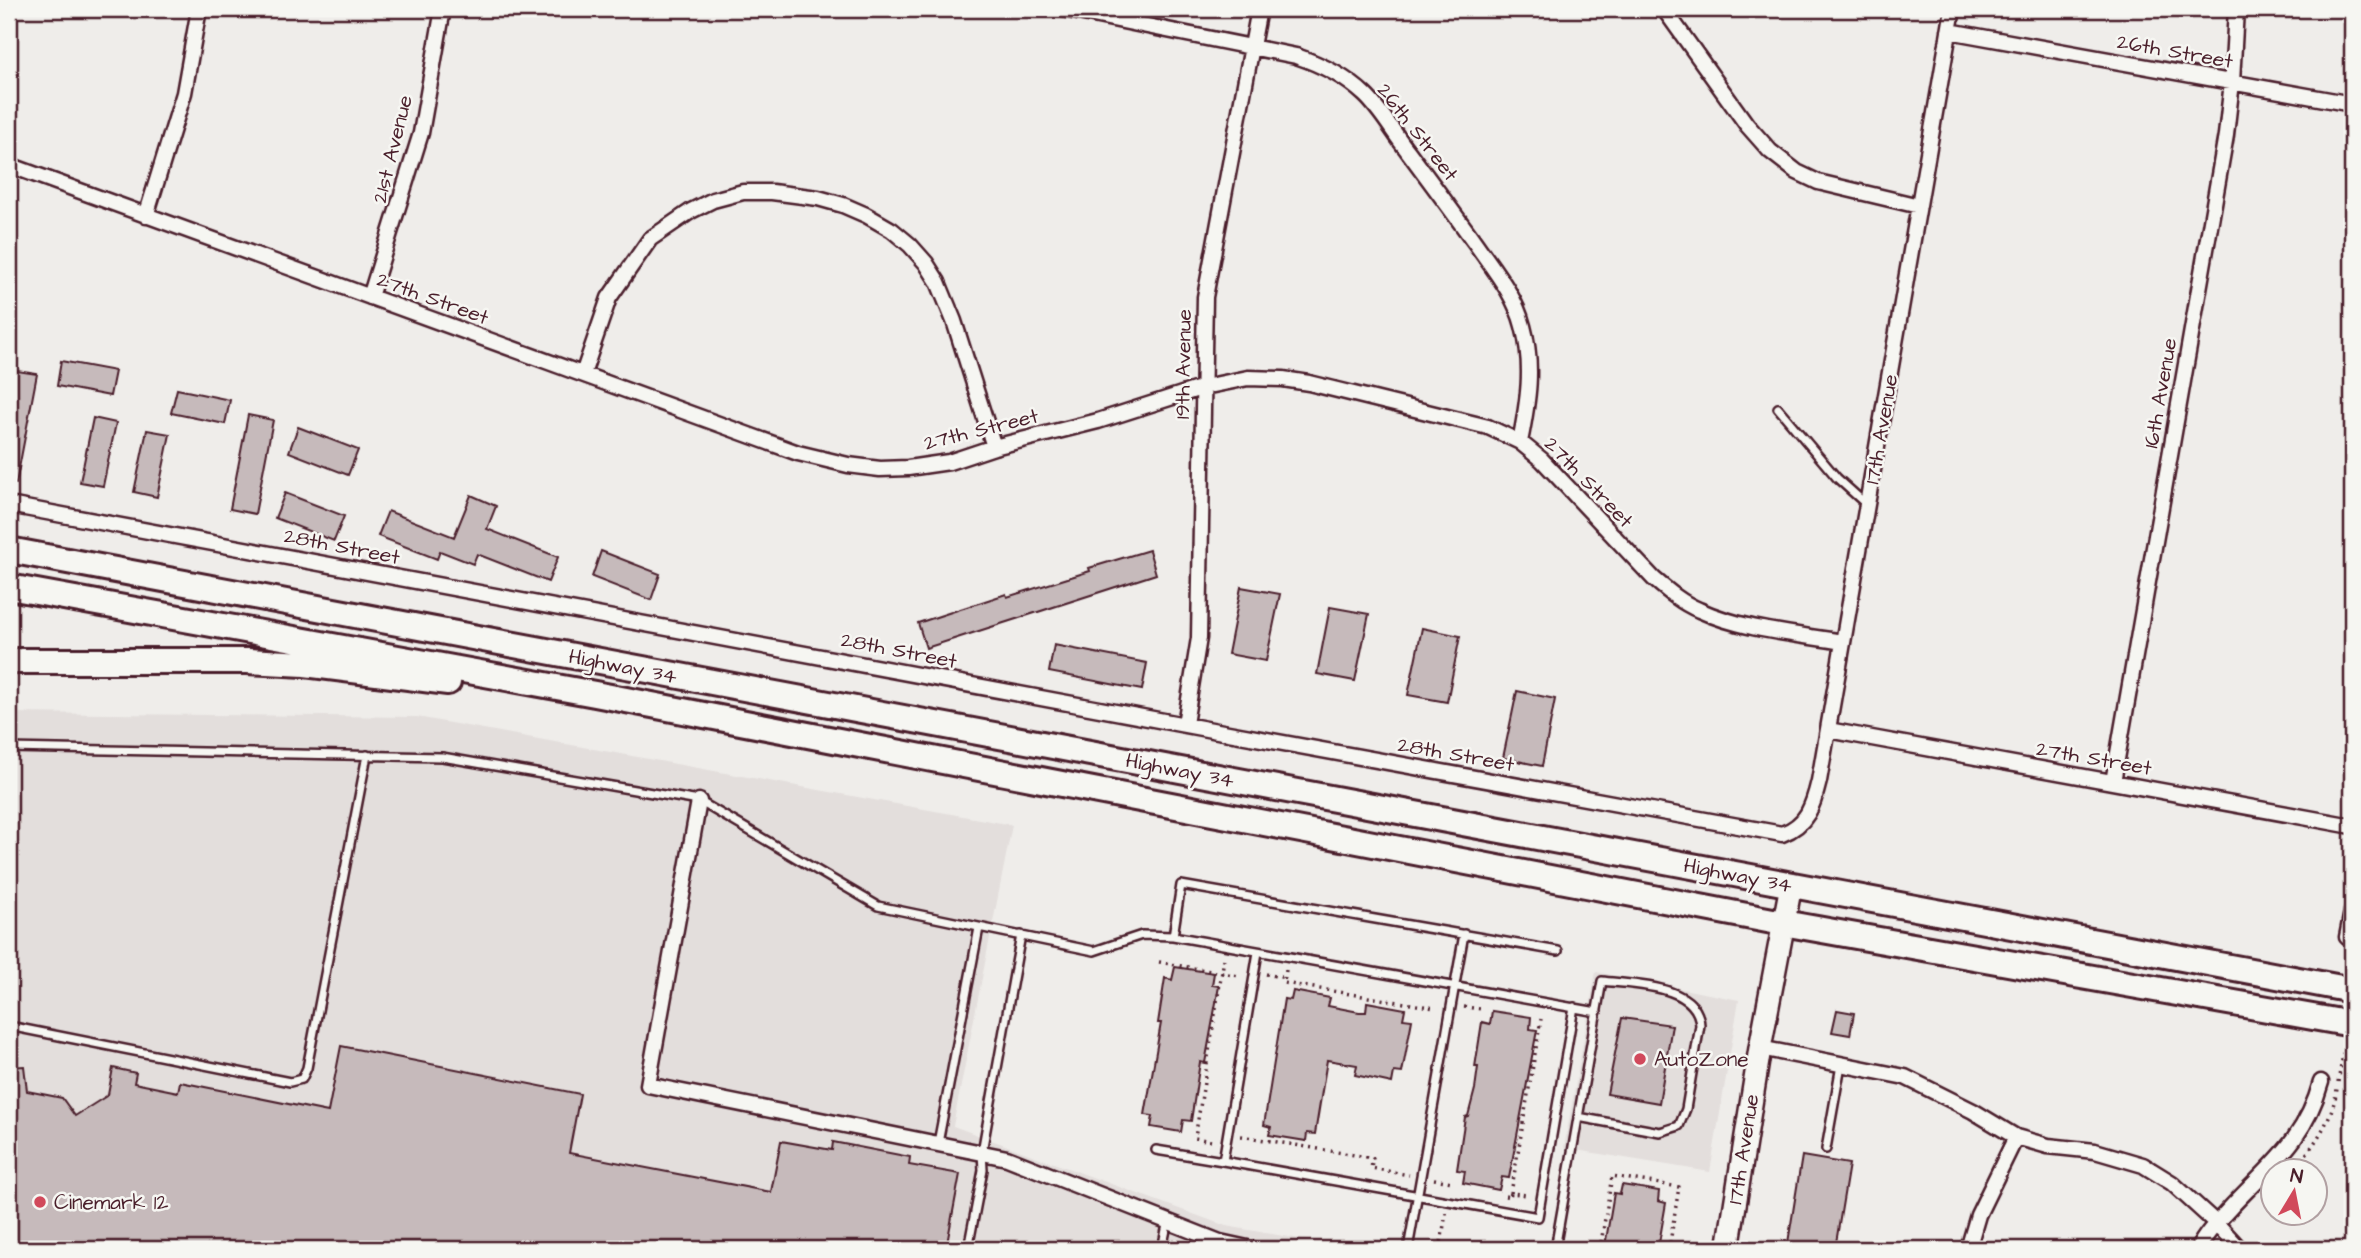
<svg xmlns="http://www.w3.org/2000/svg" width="2361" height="1258" font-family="'Architects Daughter',sans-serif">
  <rect width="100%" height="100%" fill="#efedea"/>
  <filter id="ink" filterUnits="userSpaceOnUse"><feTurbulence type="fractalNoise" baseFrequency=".0143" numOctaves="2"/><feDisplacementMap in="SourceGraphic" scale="14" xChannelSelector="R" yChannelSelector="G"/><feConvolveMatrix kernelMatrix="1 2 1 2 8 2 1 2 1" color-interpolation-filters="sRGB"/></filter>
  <g filter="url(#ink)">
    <!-- built -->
    <path fill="#e3dedc" d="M 9,713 L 417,717 L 1012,825 L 953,1126 L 1226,1226 L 1357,1249 L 9,1249 Z
      M 1596,972 L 1739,1000 L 1710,1172 L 1564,1148 Z"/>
    <!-- building -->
    <path fill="#c6babb" stroke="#4a1f2b" stroke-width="2" d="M 61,361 L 115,371 L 110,396 L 57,386 Z
      M 11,370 L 37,374 L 16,484 L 9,483 L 9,383 Z
      M 177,389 L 230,400 L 225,424 L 171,413 Z
      M 248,415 L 273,420 L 255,514 L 230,509 Z
      M 93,418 L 116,423 L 103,486 L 80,482 Z
      M 298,427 L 358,450 L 348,475 L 289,452 Z
      M 147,430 L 170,434 L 157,497 L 134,492 Z
      M 285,493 L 344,516 L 334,541 L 275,518 Z
      M 471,495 L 496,506 L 487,529 L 558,557 L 548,582 L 477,554 L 473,564 L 440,551 L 437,559 L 378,536 L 388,511 L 454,537 Z
      M 1149,550 L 1156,574 L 926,648 L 918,623 L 1006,594 L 1007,597 L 1090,571 L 1089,568 Z
      M 601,551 L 660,574 L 651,600 L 592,577 Z
      M 1241,587 L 1280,594 L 1266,661 L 1228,654 Z
      M 1330,607 L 1369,614 L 1355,681 L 1317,674 Z
      M 1422,628 L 1460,636 L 1447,702 L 1408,695 Z
      M 1054,645 L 1147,663 L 1142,690 L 1049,672 Z
      M 1517,691 L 1555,699 L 1542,766 L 1503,758 Z
      M 1175,967 L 1214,973 L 1212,985 L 1219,986 L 1205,1063 L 1200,1062 L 1191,1121 L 1183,1120 L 1181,1132 L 1151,1127 L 1153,1116 L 1145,1115 L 1161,1023 L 1158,1023 L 1165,978 L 1172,980 Z
      M 1293,991 L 1330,998 L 1328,1006 L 1359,1012 L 1366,1012 L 1367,1002 L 1405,1009 L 1403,1019 L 1412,1020 L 1402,1073 L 1394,1072 L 1392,1083 L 1355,1075 L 1357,1065 L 1327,1060 L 1315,1134 L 1307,1133 L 1306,1141 L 1269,1135 L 1271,1127 L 1264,1125 L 1284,999 L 1291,1000 Z
      M 1837,1010 L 1854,1013 L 1850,1035 L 1832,1032 Z
      M 1492,1011 L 1531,1017 L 1530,1029 L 1537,1030 L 1509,1178 L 1502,1177 L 1499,1190 L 1463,1183 L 1465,1171 L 1457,1170 L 1465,1117 L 1468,1116 L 1475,1089 L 1478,1067 L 1475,1067 L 1482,1022 L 1490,1024 Z
      M 1622,1018 L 1672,1025 L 1659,1103 L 1607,1094 Z
      M 341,1046 L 580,1094 L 569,1153 L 771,1192 L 781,1141 L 832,1150 L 833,1142 L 910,1157 L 909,1165 L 960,1174 L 946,1249 L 9,1249 L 9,1067 L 24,1066 L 27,1091 L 62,1098 L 75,1116 L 108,1095 L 113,1068 L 136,1073 L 134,1083 L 178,1092 L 180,1082 L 328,1112 Z
      M 1802,1156 L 1849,1164 L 1835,1249 L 1787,1249 Z
      M 1622,1185 L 1659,1191 L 1658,1201 L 1666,1203 L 1658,1249 L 1611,1249 L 1611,1248 L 1605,1246 L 1614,1193 L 1620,1194 Z"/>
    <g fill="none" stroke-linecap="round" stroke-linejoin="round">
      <!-- service casing -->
      <g stroke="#4a1f2b" stroke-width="12">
        <path id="service" d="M 1778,408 L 1837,478 L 1867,505
          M 9,748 L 442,757 L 699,801 L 878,906 L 1094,951 L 1142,935 L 1173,936 L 1597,1012
          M 1173,936 L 1181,885 L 1558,951
          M 1258,952 L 1223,1161 L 1538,1217 L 1574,1007
          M 9,1026 L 290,1082 L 302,1079 L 307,1068 L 367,755
          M 938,1143 L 979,928
          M 1826,1149 L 1841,1065
          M 1156,1150 L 1223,1161
          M 968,1249 L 983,1170 L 982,1152 L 1021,935
          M 1162,1249 L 1168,1220
          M 1408,1249 L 1464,934
          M 1555,1249 C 1570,1160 1586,1071 1602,981 C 1633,985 1698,984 1700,1025 L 1686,1109 L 1679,1126 L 1660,1132 L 1578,1117"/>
      </g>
      <!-- minor casing -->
      <g stroke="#4a1f2b" stroke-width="19">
        <path id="minor" d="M 1063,9 L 1296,56 C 1320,64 1346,77 1365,95 C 1381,110 1393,132 1407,150 C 1430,181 1453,212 1476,244 C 1494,270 1515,295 1523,326 C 1534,366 1528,402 1520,442
          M 1664,9 L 1747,125 L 1770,151 L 1797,172 L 1818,182 L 1919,206
          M 1949,31 L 2352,104
          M 9,165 L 798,453 L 848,465 L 880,469 L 908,468 L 949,462 L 994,447 L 1098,421 L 1204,387 L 1248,378 L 1283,379 L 1309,383 L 1488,427 L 1520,442 L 1542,460 L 1654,579 C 1668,591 1682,603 1699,610 C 1743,630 1796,634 1843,642
          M 146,216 L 184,93 L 199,9
          M 370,297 L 421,133 L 443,9
          M 583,374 L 609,298 L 650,239 L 691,211 L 713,200 L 743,192 L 772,192 L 818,198 L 843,205 L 866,215 L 892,230 L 910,245 L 926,263 L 938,282 L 954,321 L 994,447
          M 9,505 L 1212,730 L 1782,834 C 1807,825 1813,806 1819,781 L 1953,9
          M 1185,724 L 1199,638 L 1205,297 L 1259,9
          M 1828,730 L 2352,826
          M 2113,782 L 2226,135 L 2232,82 L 2236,9
          M 699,801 L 648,1085 L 1007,1158 L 1220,1242 L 1252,1249
          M 2347,937 L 2352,911
          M 1760,1048 L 1905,1077 L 1973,1111 L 2016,1137 L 2048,1146 L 2095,1151 L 2143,1165 L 2172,1183 L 2216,1223 L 2240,1249
          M 1968,1249 L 1978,1215 L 2016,1137
          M 2198,1249 C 2205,1234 2219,1220 2231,1207 C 2270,1165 2305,1141 2321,1082"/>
      </g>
      <!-- secondary casing -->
      <g stroke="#4a1f2b" stroke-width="26">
        <path id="secondary" d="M 1728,1249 L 1760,1048 L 1791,885"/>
      </g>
      <!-- trunk casing -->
      <g stroke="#4a1f2b" stroke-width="30">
        <path id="trunk" d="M 9,550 L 2352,990
          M 9,587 L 595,694 L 1783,923 L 2352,1024
          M 9,661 L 247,661 L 305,664 L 448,682"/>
      </g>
      <!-- path -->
      <path stroke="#4a1f2b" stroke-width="3.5" stroke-dasharray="2 5" stroke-linecap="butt" d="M 1159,962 L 1239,976
        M 1286,970 L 1284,983 L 1435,1008
        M 1266,974 L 1285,978
        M 1464,1007 L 1481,1009
        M 2338,1082 L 2344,1049
        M 1241,1136 L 1373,1158 L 1371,1168 L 1409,1175
        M 1211,1141 L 1195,1138 L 1224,959
        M 2293,1170 C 2314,1146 2332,1121 2337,1089
        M 1434,1179 L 1452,1182
        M 1511,1193 L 1541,1019
        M 1505,1196 L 1510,1197 L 1511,1193 L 1527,1195
        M 1440,1249 L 1446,1213
        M 1600,1249 L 1612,1176 L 1679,1187 L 1669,1249"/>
      <!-- service -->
      <use href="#service" stroke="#f6f6f2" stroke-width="7"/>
      <!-- minor -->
      <use href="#minor" stroke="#f6f6f2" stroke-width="14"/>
      <!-- secondary -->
      <use href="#secondary" stroke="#f6f6f2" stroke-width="21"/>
      <!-- trunk -->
      <use href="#trunk" stroke="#f6f6f2" stroke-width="24"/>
    </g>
  </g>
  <!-- markers -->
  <g fill="#d1495b" stroke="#f6f6f2" stroke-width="2.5">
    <circle cx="1640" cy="1059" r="7"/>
    <circle cx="40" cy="1202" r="7"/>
  </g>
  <g text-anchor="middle" stroke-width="5" stroke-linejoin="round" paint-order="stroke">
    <!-- street labels -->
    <g font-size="21" fill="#4a1f2b" stroke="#f6f6f2">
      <text transform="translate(2175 51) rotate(10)" y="7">26th Street</text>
      <text transform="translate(1418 132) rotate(52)" y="7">26th Street</text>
      <text transform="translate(392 149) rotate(-76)" y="7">21st Avenue</text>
      <text transform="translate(433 298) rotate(20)" y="7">27th Street</text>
      <text transform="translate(1183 364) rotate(-89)" y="7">19th Avenue</text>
      <text transform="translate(2160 393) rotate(-80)" y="7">16th Avenue</text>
      <text transform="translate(981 429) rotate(-14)" y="7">27th Street</text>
      <text transform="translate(1881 429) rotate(-80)" y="7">17th Avenue</text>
      <text transform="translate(1589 482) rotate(46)" y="7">27th Street</text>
      <text transform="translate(342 546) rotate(11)" y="7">28th Street</text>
      <text transform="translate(899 650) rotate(11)" y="7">28th Street</text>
      <text transform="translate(623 666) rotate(11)" y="7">Highway 34</text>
      <text transform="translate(1456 754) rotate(10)" y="7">28th Street</text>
      <text transform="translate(2094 758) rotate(10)" y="7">27th Street</text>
      <text transform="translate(1180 770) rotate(11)" y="7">Highway 34</text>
      <text transform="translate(1738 875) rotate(11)" y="7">Highway 34</text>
      <text transform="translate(1743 1149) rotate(-81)" y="7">17th Avenue</text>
    </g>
    <!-- poi labels -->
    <g font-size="21" fill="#4a1f2b" stroke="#f6f6f2" text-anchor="start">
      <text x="1654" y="1066">AutoZone</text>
      <text x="54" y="1209">Cinemark 12</text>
    </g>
  </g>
  <!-- margin -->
  <rect width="2361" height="1258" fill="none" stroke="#f6f6f2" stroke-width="35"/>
  <rect x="18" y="18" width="2326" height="1223" fill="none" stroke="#4a1f2b" stroke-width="2.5" filter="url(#ink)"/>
  <!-- north arrow -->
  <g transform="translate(2294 1192) rotate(10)"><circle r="33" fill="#f6f6f2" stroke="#b1a0a2" stroke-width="2"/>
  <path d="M0-5L12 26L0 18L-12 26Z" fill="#d1495b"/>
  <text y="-10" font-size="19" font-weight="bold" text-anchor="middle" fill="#4a1f2b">N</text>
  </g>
</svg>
